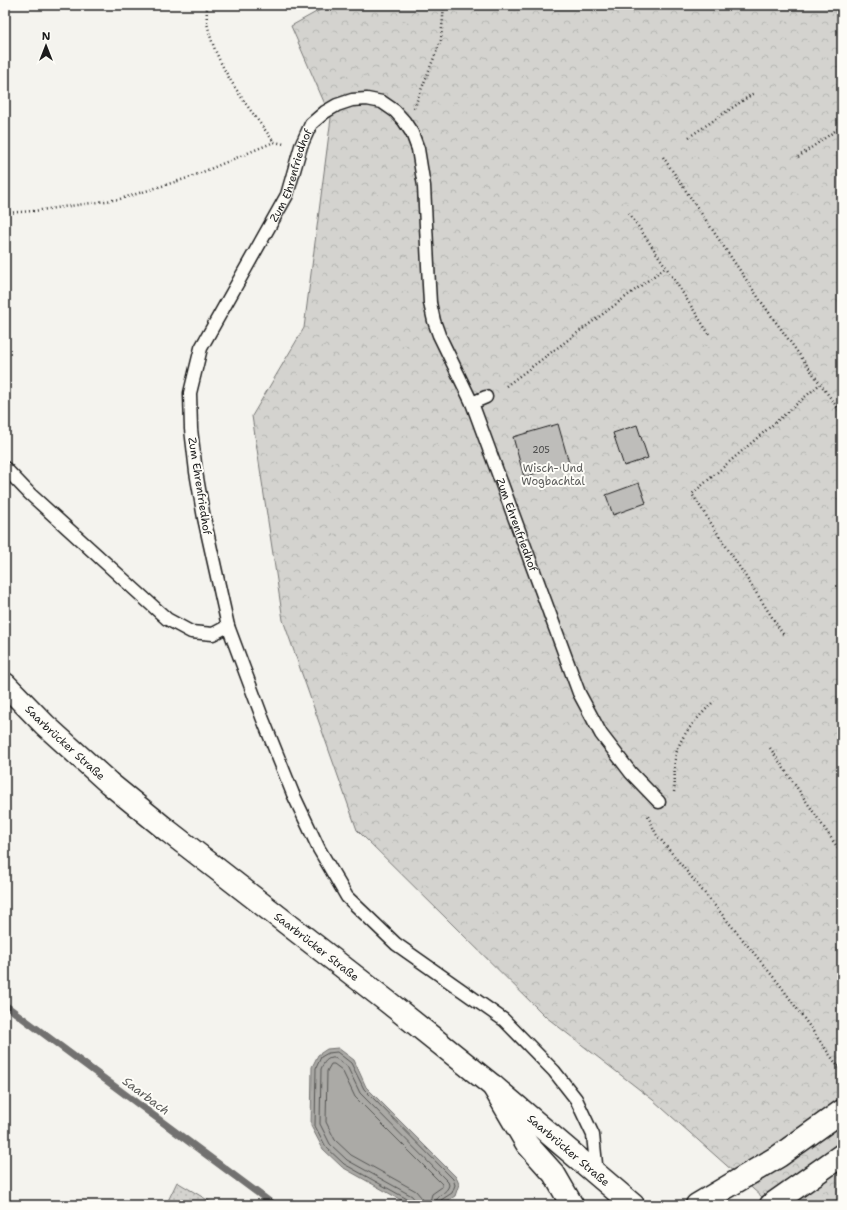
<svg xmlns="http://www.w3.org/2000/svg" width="847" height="1210" font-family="'Shantell Sans',sans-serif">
  <defs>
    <pattern id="grass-dots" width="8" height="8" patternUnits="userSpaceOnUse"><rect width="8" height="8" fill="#d4d3cf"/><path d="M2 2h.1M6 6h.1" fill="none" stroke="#b5b5b1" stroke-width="1.8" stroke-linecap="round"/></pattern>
    <pattern id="park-crowns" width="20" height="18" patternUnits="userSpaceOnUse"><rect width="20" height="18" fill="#d4d3cf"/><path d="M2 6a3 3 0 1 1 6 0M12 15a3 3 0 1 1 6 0" fill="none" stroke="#b5b5b1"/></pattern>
  </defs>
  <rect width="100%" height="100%" fill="#f4f3ee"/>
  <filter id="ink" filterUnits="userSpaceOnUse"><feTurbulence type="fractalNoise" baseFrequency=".025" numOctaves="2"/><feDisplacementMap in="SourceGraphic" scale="8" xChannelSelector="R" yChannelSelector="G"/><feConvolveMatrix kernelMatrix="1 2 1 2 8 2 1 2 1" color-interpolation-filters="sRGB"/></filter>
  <g filter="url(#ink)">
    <!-- grass -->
    <path fill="url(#grass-dots)" stroke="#787876" d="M 177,1182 L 216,1205 L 166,1205 Z"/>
    <!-- park -->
    <path fill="url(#park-crowns)" stroke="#787876" d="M 329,5 L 842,5 L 842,1205 L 771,1205 L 653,1100 L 546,1017 L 357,830 L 283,620 L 252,416 L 304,328 L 331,118 L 291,26 Z"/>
    <!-- water -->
    <path fill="#abaaa6" stroke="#72716f" d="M 338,1048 L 354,1060 L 366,1087 L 456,1177 L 459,1184 L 455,1196 L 441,1205 L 410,1205 L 342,1167 L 323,1149 L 311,1126 L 312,1067 L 318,1055 L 327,1049 Z"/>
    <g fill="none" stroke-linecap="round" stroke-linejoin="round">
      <!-- shore -->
      <path stroke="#555553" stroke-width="1" d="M 411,1205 L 409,1200 L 344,1164 L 326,1147 L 315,1126 L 316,1068 L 321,1057 L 328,1053 L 337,1052 L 351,1063 L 364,1089 L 453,1179 L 455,1185 L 452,1193 L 441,1200 L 440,1205
        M 416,1205 L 415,1200 L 412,1196 L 347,1160 L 330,1144 L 320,1124 L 321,1069 C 324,1062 327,1057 335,1058 L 347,1066 L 360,1093 L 448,1182 L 449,1185 C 447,1194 436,1194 435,1205
        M 422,1205 L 421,1197 L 416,1191 L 351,1155 L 335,1140 L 326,1122 L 327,1071 L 331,1064 L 334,1064 L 342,1070 L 355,1097 L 442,1184 L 442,1187 L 432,1194 L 429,1205"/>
      <!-- stream -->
      <path stroke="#72716f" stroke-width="7" d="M 5,1005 L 274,1205"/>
    </g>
    <!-- building -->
    <path fill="#bebdba" stroke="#1c1c1c" d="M 558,424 L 569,463 L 524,477 L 513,437 Z
      M 637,425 L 648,458 L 624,466 L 613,433 Z
      M 639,483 L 646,503 L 613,515 L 606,495 Z"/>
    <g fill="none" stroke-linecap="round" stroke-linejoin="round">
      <!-- lane casing -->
      <g stroke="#1c1c1c" stroke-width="15">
        <g id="lane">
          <path d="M 472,403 L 486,397"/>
          <path id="s1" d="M 5,468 L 30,494 L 167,619 L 191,632 L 213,634 L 228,626 L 204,518 L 196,472 L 191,429 L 190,393 L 201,348 L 287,195 L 301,146 L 311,124 L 325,112 L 337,105 L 352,100 L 367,99 L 382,102 L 395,111 L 404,121 L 412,133 L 418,149 L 424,186 L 429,285 L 430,303 L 434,321 L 439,335 L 472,403 L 579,693 L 601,734 L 631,773 L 659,802"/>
          <path d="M 228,626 L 262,717 L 293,794 L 319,849 L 347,897 L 396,944 L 504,1020 L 554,1071 L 576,1099 L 593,1135 L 597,1174"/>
        </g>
      </g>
      <!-- secondary casing -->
      <g stroke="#1c1c1c" stroke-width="25">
        <g id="secondary">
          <path id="s2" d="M 5,684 L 45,725 L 109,783 L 168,831 L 388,1002 L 493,1086 L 633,1205"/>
        </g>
      </g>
      <!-- highway casing -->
      <g stroke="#1c1c1c" stroke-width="25">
        <path id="highway" d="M 493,1086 L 527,1144 L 554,1174 L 572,1205
          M 697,1205 L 779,1156 L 842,1111
          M 771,1205 L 842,1155"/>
      </g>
      <!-- path -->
      <path stroke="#1c1c1c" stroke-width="2.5" stroke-dasharray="1 3" stroke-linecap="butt" d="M 207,5 C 207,12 206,20 208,27 C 217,69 249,108 274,142 L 284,144
        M 414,108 L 441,40 L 444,5
        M 689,137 L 754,93
        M 663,157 L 760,300 L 842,414
        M 798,157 L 842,126
        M 5,213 L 34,211 L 120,199 L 191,177 L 274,142
        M 629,213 L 666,267 L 709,334
        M 506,386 L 666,267
        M 783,634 L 692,494 L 820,384
        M 770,748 L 842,854
        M 674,792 C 676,780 673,766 676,754 C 682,732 699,717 714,701
        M 648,816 L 656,834 L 780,985 L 842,1072
        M 838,1066 L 842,1064"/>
      <!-- lane -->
      <use href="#lane" stroke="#fdfcf7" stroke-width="12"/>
      <!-- secondary -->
      <use href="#secondary" stroke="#fdfcf7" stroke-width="22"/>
      <!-- highway -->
      <use href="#highway" stroke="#fdfcf7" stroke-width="22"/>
    </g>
  </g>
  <g text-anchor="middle" stroke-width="4" stroke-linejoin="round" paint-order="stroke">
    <!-- number labels -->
    <g font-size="9" fill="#444">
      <text x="541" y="453">205</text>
    </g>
    <!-- street labels -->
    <g font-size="11" fill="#1c1c1c" stroke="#fdfcf7">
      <text dy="4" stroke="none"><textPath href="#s1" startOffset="766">Zum Ehrenfriedhof</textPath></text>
      <text transform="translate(200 486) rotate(81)" y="4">Zum Ehrenfriedhof</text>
      <text dy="4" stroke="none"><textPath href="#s1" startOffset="1354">Zum Ehrenfriedhof</textPath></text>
      <text dy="4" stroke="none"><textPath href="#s2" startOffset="84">Saarbrücker Straße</textPath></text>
      <text dy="4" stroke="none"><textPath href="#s2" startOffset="408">Saarbrücker Straße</textPath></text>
      <text dy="4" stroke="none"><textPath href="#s2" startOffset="732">Saarbrücker Straße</textPath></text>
    </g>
    <!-- park labels -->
    <g font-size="11" fill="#5c5c5b" stroke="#fdfcf7">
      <text x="553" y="472">Wisch- Und<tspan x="553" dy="13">Wogbachtal</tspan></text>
    </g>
    <!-- water labels -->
    <g font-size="12" font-style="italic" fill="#5c5c5a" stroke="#fdfcf7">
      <text transform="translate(146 1096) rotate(37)" y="4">Saarbach</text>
    </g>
  </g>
  <!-- margin -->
  <rect width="847" height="1210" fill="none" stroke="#fdfcf7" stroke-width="20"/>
  <rect x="10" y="10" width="827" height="1190" fill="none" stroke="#1c1c1c" stroke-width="1.5" filter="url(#ink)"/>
  <!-- north arrow -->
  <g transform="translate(46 46)" stroke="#fdfcf7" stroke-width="3" paint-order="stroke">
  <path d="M0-3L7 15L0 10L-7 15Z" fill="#1c1c1c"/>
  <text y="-6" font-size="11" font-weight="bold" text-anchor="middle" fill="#1c1c1c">N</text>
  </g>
</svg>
